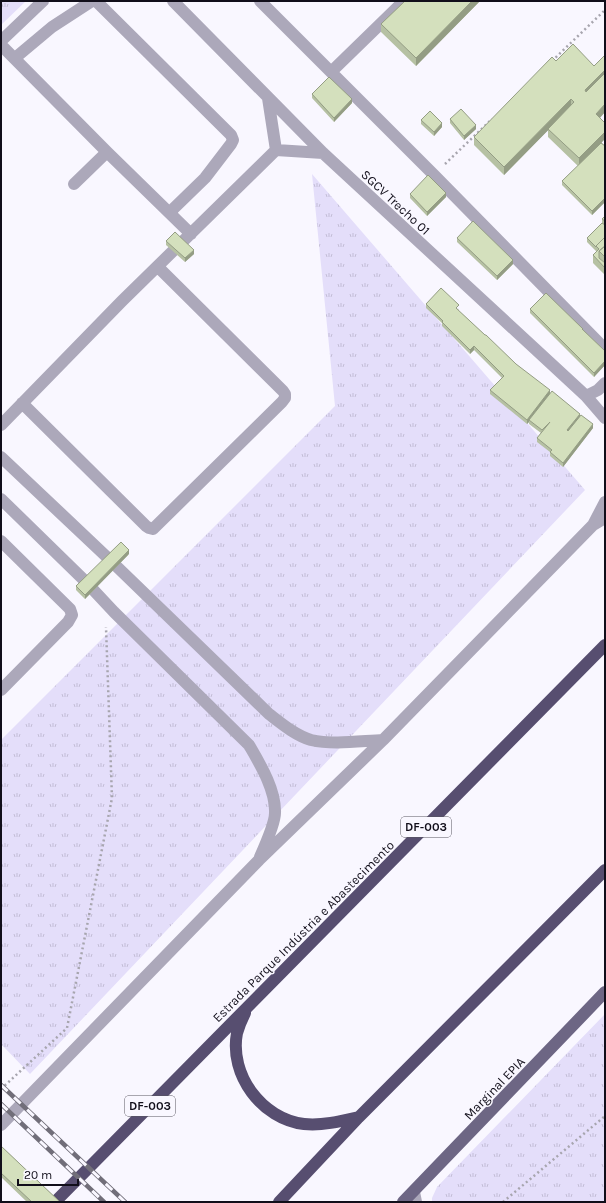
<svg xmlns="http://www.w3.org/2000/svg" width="606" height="1203" font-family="Karla,sans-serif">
  <defs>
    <pattern id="park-tufts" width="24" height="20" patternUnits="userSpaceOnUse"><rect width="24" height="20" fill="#e4defa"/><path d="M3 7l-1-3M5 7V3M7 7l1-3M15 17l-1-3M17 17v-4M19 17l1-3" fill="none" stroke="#c3bdd6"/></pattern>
  </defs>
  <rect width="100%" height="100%" fill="#f9f7ff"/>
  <!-- park -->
  <path fill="url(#park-tufts)" d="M 1,1 L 26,1 L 1,25 Z
    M 312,174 L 585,490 L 30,1074 L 1,1044 L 1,740 L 335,406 Z
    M 605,1014 L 605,1202 L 432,1202 L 432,1198 L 437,1187 Z"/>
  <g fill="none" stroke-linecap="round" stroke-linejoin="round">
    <!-- path -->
    <path stroke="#a7a5ae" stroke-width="2.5" stroke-dasharray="2 3" stroke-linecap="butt" d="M 552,61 L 605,10
      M 445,164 L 492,119
      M 1,1089 L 67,1028 L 112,798 L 106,627
      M 503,1202 L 605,1116"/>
    <!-- minor -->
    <path stroke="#aca8ba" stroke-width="12" d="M 96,1 L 231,135 L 233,140 L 231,144 L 205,178 L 170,212
      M 173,1 L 323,153 L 586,396 L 605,418
      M 260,1 L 434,175 L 605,349
      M 1,41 L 43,1
      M 1,45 L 107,152 L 191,234
      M 15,58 L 52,27 L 92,1
      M 331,72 L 404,1
      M 268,98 L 276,150
      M 74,184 L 107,152
      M 586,396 L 598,390 L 605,383
      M 22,403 L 146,526 L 149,528 L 153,529 L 282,402 L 285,398 L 285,394 L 283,391 L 158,267
      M 1,425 L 122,301 L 276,150 L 323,153
      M 1,457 L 110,560 L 269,714 C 282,724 295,735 311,740 C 333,745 360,741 383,740
      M 1,499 L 85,581 L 114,612 L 249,745 C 260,764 276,790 275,813 C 275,822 264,848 260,857
      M 593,525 L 605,502
      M 1,541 L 70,609 L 72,615 L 68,622 L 1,690
      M 1,1125 L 259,860 L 383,740 L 593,525 L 605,518
      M 414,1192 L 416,1202"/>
    <!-- major -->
    <path stroke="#6d6684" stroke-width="12" d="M 403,1202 L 605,992"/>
    <!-- highway -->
    <path stroke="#574e70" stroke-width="12" d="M 245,1013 C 242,1019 239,1026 237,1033 C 229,1075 262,1119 304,1124 C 322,1126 342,1121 359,1117
      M 55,1202 L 605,645
      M 279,1202 L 359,1117 L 605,870"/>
    <!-- rail casing -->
    <g stroke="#716e79" stroke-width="4.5">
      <path id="rail" d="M 1,1085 L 125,1202
        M 1,1104 L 104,1202"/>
    </g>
    <!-- rail -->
    <use href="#rail" stroke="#f9f7ff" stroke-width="3" stroke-dasharray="9" stroke-linecap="butt"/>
  </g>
  <!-- wall -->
  <path fill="#b6c1a3" d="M 405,1 L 480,1 L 416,66 L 381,32 L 381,24 Z
    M 605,55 L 605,112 L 600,118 L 602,143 L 605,146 L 605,202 L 592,215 L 562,185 L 562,181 L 578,166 L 548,137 L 548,130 L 504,175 L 474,145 L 474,137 L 556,61 L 594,66 Z
    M 312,94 L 352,103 L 334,122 L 312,98 Z
    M 450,119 L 476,129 L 464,140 L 450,123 Z
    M 421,120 L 442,127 L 434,136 L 421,124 Z
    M 410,194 L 446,197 L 427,216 L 410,198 Z
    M 605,216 L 605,275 L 593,263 L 593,255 L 596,252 L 596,251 L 587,242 L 587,238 L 602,223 L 602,219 Z
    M 457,238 L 513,264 L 497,280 L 457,242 Z
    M 166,241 L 194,254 L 185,262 L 166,245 Z
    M 426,304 L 459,309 L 458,310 L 516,364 L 550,393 L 580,416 L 593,428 L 563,467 L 550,456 L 550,452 L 537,442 L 537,438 L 541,433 L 529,424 L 529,422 L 527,424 L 490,394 L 490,390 L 502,378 L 474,350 L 470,354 L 442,326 L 442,323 L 426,308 Z
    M 530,309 L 583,330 L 605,351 L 605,365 L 594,377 L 530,313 Z
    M 129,554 L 85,599 L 76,590 L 76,586 Z
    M 1,1146 L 60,1202 L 27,1202 L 1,1177 Z"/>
  <!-- shaded-wall -->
  <path fill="#949d84" d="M 472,1 L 480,1 L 416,66 L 416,58 Z
    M 605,70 L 605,78 L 585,98 L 585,90 Z
    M 352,99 L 352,103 L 334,122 L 334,118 Z
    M 571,99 L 571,107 L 504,175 L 504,167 Z
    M 605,104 L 605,112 L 596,122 L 596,114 Z
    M 442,123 L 442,127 L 434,136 L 434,132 Z
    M 476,125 L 476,129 L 464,140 L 464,136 Z
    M 605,132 L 605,139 L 579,166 L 579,158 Z
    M 446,193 L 446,197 L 427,216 L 427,212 Z
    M 605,198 L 605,202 L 592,215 L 592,211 Z
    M 194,250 L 194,254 L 185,262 L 185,258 Z
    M 513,260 L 513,264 L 497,280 L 497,276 Z
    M 474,346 L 474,350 L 470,354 L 470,350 Z
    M 605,361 L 605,365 L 594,377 L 594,373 Z
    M 550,390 L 550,394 L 529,420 L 529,422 L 527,424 L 527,420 Z
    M 580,414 L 580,418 L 567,434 L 567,430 Z
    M 593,424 L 593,428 L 563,467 L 563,463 Z
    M 129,550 L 129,554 L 85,599 L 85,595 Z"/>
  <!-- building -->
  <path fill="#d4e0bd" stroke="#949d84" d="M 405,1 L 472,1 L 416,58 L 381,24 Z
    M 573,44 L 594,66 L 605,55 L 605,70 L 585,90 L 586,92 L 605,73 L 605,104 L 596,114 L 605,123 L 605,132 L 579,158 L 548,129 L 574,102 L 571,99 L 504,167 L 474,137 L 552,57 L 556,61 Z
    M 329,77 L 352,99 L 334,118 L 312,94 Z
    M 461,109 L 476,125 L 464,136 L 450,119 Z
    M 430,111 L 442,123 L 434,132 L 421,120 Z
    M 601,143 L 605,146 L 605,198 L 592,211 L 562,181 Z
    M 428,175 L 446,193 L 427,212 L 410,194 Z
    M 605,216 L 605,221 L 602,219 Z
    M 473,221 L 513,260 L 497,276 L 457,238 Z
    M 602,223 L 605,225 L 605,237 L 596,246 L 596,247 L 587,238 Z
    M 175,232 L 194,250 L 185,258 L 166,241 Z
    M 605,237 L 605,246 L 599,251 L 599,258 L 605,263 L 605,268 L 593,255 L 599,249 L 596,246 Z
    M 605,246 L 605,257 L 599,251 Z
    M 441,288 L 459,305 L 456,308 L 485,335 L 486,335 L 516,364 L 550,390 L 527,420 L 490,390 L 504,376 L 474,346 L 470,350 L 442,322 L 443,321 L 426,304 Z
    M 546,293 L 583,329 L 582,329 L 605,351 L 605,361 L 594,373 L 530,309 Z
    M 552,391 L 580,414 L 567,430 L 568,431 L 581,415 L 593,424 L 563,463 L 550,452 L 552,450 L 537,438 L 550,422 L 542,430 L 529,420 Z
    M 121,542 L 129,550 L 85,595 L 76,586 Z
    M 1,1146 L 60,1202 L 32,1202 L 1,1173 Z"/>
  <g text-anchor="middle" stroke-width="3" stroke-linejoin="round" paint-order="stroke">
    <!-- shield labels -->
    <g fill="#f9f7ff" stroke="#57545f" stroke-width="1">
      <rect x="401" y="817" width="50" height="20" rx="3"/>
      <rect x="125" y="1096" width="50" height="20" rx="3"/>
    </g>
    <g font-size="12" font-weight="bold" fill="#110e1a">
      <text x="426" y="831">DF-003</text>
      <text x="150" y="1110">DF-003</text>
    </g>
    <!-- street labels -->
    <g font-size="13" fill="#110e1a" stroke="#f9f7ff">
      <text transform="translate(396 202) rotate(43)" y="5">SGCV Trecho 01</text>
      <text transform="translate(303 931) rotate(-45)" y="5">Estrada Parque Indústria e Abastecimento</text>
      <text transform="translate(494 1088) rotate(-46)" y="5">Marginal EPIA</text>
    </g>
  </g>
  <!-- border -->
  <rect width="606" height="1203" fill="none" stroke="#110e1a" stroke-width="4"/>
  <!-- scale -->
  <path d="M18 1179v6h60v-6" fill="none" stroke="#110e1a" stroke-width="2"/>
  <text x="24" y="1179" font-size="12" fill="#110e1a" stroke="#f9f7ff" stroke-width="3" paint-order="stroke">20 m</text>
</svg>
